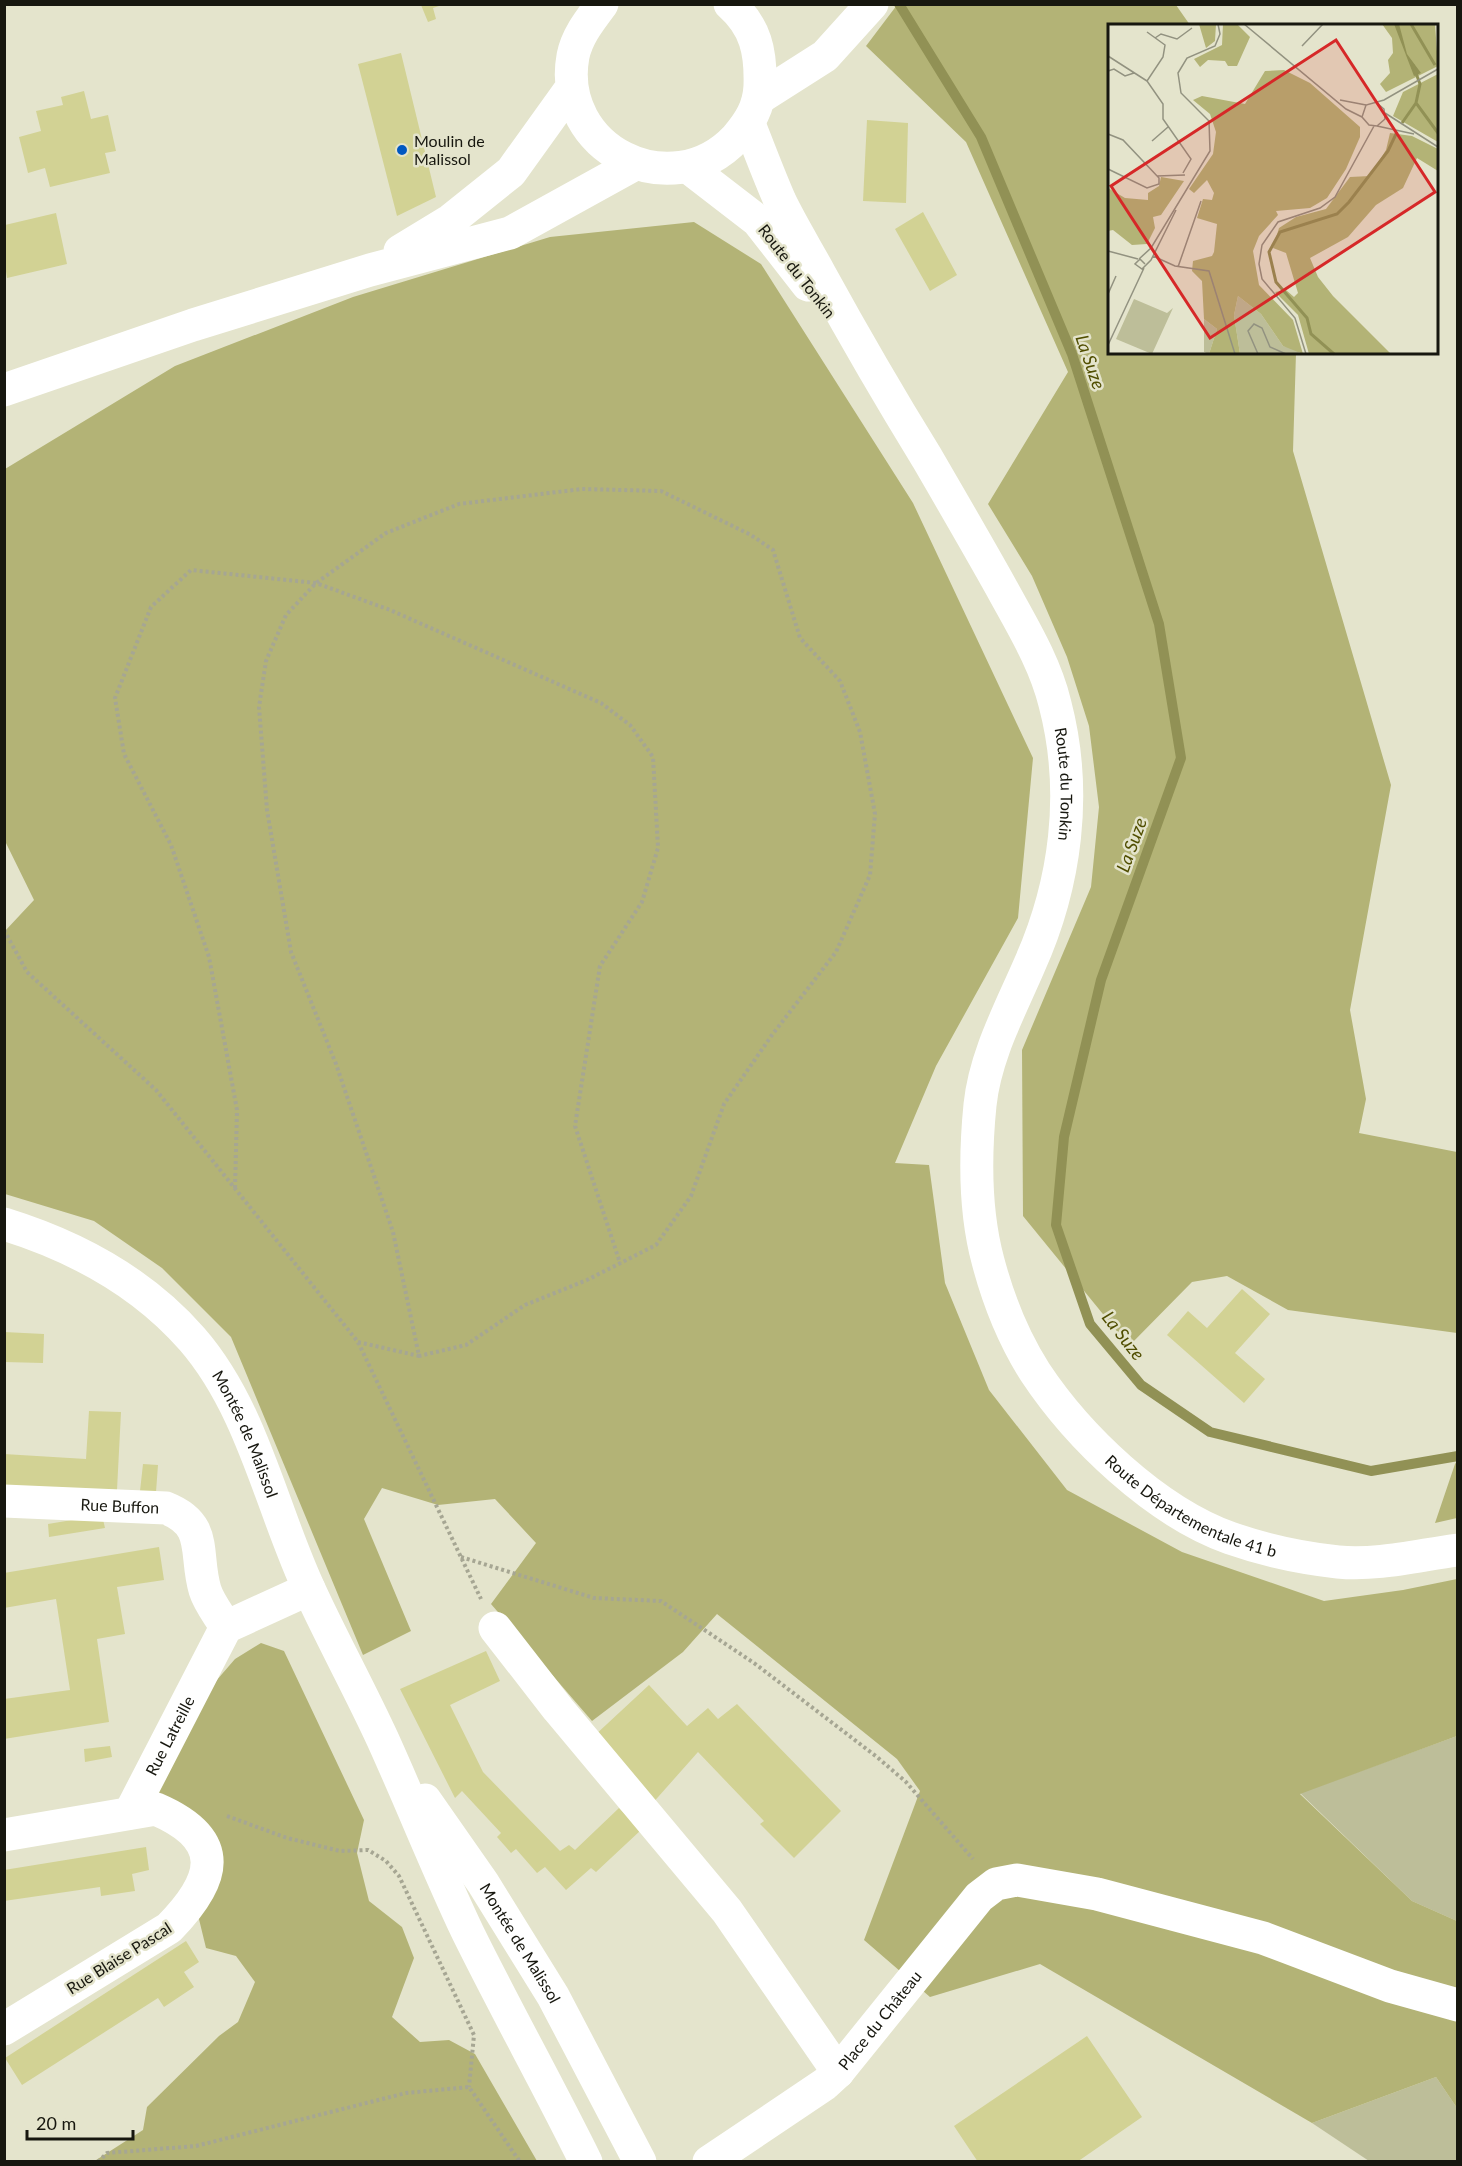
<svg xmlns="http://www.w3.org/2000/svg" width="1462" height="2166" font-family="Lato,sans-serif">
  <rect width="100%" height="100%" fill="#e4e4cc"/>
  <!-- green -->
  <path fill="#bdbe99" d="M 1457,1736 L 1457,1921 L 1412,1901 L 1300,1793 Z
    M 1436,2077 L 1457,2108 L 1457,2161 L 1369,2161 L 1312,2123 Z"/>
  <!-- forest -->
  <path fill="#b3b376" d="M 897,5 L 1176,5 L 1190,25 L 1110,26 L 1110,352 L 1296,353 L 1293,451 L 1391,785 L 1350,1010 L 1366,1099 L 1359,1133 L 1457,1152 L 1457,1333 L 1288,1310 L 1227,1276 L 1192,1282 L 1129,1346 L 1023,1216 L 1022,1050 L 1091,887 L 1099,807 L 1089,726 L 1067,657 L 1032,576 L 988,504 L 1068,372 L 966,142 L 866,46 Z
    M 694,222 L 761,264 L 913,503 L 1033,758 L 1018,918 L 936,1066 L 895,1163 L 929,1165 L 945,1283 L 989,1390 L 1067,1490 L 1182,1552 L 1324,1601 L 1403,1590 L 1457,1579 L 1457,1736 L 1300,1794 L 1412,1901 L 1457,1921 L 1457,2108 L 1436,2077 L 1312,2123 L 1040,1964 L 930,1997 L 864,1940 L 920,1791 L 897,1759 L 717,1614 L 683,1652 L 592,1721 L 491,1604 L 536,1543 L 495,1499 L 438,1505 L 382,1488 L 364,1519 L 411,1631 L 363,1655 L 231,1337 L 162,1268 L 94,1221 L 5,1194 L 5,931 L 34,900 L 5,841 L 5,469 L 175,366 L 353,297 L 550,237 Z
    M 1457,1461 L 1457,1518 L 1435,1523 L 1455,1464 Z
    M 261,1643 L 284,1651 L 364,1820 L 357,1853 L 369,1901 L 402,1927 L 414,1958 L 392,2017 L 420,2042 L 449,2040 L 475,2054 L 537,2161 L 93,2162 L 143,2130 L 147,2107 L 219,2036 L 238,2022 L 255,1982 L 236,1956 L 206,1948 L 197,1911 L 195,1814 L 156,1792 L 216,1681 L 235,1659 Z"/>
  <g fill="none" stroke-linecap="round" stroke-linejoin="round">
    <!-- stream -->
    <path stroke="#919155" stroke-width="10" d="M 899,4 L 981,137 L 1072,354 L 1159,624 L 1181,758 L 1101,980 L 1064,1137 L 1056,1225 L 1090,1324 L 1141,1385 L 1210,1432 L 1371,1471 L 1458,1456"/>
  </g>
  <!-- building -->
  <path fill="#d2d294" d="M 421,5 L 442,5 L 433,8 L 436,19 L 428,22 Z
    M 401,53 L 436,197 L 397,216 L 358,64 Z
    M 84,91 L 91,119 L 108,115 L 116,151 L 105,153 L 110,173 L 50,187 L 45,168 L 28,173 L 19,137 L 41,131 L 36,111 L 63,105 L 61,97 Z
    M 867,120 L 908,123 L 906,203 L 863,201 Z
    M 923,212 L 957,275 L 930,291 L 895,229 Z
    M 56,213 L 67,264 L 7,278 L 5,265 L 5,225 Z
    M 1242,1289 L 1270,1314 L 1235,1353 L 1265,1379 L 1244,1403 L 1167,1335 L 1188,1311 L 1207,1328 Z
    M 4,1332 L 44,1334 L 43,1363 L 4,1362 Z
    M 89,1411 L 121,1412 L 117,1490 L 4,1486 L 4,1454 L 86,1459 Z
    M 143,1464 L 158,1465 L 156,1492 L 140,1491 Z
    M 102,1515 L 105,1528 L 49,1537 L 48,1524 Z
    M 159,1547 L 164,1580 L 117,1587 L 125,1634 L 97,1639 L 109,1722 L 4,1739 L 4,1699 L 70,1690 L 56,1599 L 4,1608 L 4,1573 Z
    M 486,1651 L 500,1681 L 450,1705 L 483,1772 L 560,1851 L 569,1845 L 575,1850 L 619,1808 L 641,1830 L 596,1872 L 591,1868 L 566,1890 L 545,1867 L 537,1873 L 516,1849 L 511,1853 L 497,1837 L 501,1833 L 462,1791 L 455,1798 L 400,1689 Z
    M 649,1685 L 687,1726 L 708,1708 L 718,1719 L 737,1704 L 841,1811 L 794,1858 L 760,1824 L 764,1821 L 698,1752 L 651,1805 L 593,1737 Z
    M 110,1746 L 112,1757 L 85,1762 L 84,1749 Z
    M 146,1847 L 149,1870 L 132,1874 L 135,1891 L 101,1896 L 100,1887 L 4,1901 L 4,1870 Z
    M 186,1941 L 199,1962 L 184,1972 L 194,1987 L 164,2007 L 158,1998 L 22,2085 L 5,2058 Z
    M 1087,2036 L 1142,2117 L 1077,2162 L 978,2162 L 954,2126 Z"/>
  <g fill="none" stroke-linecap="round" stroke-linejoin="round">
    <!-- path -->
    <path stroke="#a6a693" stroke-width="4" stroke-dasharray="3 3" stroke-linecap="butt" d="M 4,930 L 27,972 L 156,1090 L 358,1342 L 481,1599
      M 235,1188 L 237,1110 L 209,957 L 171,845 L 124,754 L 115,698 L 151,607 L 191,570 L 316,583 L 390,610 L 601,703 L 630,725 L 653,757 L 658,848 L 642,902 L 600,966 L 575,1126 L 620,1263
      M 358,1342 L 419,1356 L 393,1232 L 336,1064 L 291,952 L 267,810 L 259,707 L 266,661 L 286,615 L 316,583 L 386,533 L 459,504 L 582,489 L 661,491 L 751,535 L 773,550 L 800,638 L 840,681 L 860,732 L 875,814 L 870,875 L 836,952 L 772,1035 L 724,1104 L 691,1196 L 656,1245 L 587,1280 L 525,1305 L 466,1345 L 419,1356
      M 461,1557 L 594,1598 L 661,1601 L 754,1663 L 877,1757 L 906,1782 L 973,1859
      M 227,1816 L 287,1838 L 340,1851 L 368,1850 L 386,1861 L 399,1876 L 474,2035 L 469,2087
      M 98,2162 L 107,2153 L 196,2146 L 406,2093 L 469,2087 L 520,2162"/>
    <!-- minor -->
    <g stroke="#fff" stroke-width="33">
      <path d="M 759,98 L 825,56 L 872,4"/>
      <path id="s1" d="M 749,124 C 759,149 769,176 780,201 C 792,226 807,250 820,274 C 854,336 890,398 927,458 C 952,501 977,544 1001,587 C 1021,624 1045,662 1055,704 C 1078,792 1066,884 1029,966 C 1010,1010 985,1056 980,1105 C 975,1155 975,1213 988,1261 C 998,1299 1014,1339 1035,1372 C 1078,1437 1155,1511 1230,1538 C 1264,1550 1302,1558 1338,1562 C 1377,1566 1419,1555 1458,1550"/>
      <path d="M 688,167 L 758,221 L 808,285"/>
      <path id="s2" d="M 4,1224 C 75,1246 143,1283 192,1339 C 253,1409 271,1508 310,1591 C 333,1641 360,1690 383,1740 C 412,1804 438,1870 468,1933 C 506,2010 548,2085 586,2162"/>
      <path id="s3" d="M 4,1501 L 166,1508 C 209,1525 194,1553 205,1590 C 209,1603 219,1615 226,1627"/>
      <path d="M 495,1628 L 558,1709 L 727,1911 L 838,2072"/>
      <path id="s4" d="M 425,1800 L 483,1883 L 553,1996 L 640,2162"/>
      <path id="s5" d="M 130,1813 L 226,1627 L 309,1589"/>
      <path d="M 4,1835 L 156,1809 C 228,1840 216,1880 169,1928 L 4,2029"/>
      <path id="s6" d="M 709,2162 L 825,2084 L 838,2072 L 979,1897 L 996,1884 L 1017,1880 L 1097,1894 L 1263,1938 L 1390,1986 L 1458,2005"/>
    </g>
    <!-- major -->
    <path stroke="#fff" stroke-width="33" d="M 602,4 C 590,20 577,36 573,56 C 556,149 671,207 736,138 C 750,122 759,107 760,86 C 761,52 756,27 730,4
      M 400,251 L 451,220 L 511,172 L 572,87
      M 4,390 L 193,325 L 370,270 L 510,233 L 635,164"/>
  </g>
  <!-- markers -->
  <circle fill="#0058c1" stroke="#e4e4cc" stroke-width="2" cx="402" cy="150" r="6"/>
  <g text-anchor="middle" stroke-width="5" stroke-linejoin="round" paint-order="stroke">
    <!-- poi labels -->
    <g font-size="16" fill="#17170f" stroke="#e4e4cc" text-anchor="start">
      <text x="414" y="147">Moulin de<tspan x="414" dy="18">Malissol</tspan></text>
    </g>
    <!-- street labels -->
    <g font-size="16" fill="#17170f" stroke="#e4e4cc">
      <text transform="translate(797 271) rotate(52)" y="6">Route du Tonkin</text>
      <text dy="6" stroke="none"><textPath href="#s1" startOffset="738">Route du Tonkin</textPath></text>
      <text dy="6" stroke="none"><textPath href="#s2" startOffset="333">Montée de Malissol</textPath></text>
      <text dy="6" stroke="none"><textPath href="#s1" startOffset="1562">Route Départementale 41 b</textPath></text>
      <text dy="6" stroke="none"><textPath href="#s3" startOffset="116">Rue Buffon</textPath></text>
      <text dy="6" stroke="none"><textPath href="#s5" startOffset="87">Rue Latreille</textPath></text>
      <text dy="6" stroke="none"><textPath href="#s4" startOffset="172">Montée de Malissol</textPath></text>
      <text transform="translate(119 1958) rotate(-32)" y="6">Rue Blaise Pascal</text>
      <text dy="6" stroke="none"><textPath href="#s6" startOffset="224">Place du Château</textPath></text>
    </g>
    <!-- water labels -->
    <g font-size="18" font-style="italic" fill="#504e01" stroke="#e4e4cc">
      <text transform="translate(1090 362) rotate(71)" y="6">La Suze</text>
      <text transform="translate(1132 845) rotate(-70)" y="6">La Suze</text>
      <text transform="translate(1123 1336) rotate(52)" y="6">La Suze</text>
    </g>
  </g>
  <!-- overview -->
  <g transform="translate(1108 24)">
    <rect width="330" height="330" fill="#e4e4cc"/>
    <path d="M 130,272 L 153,290 L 175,322 L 190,325 L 191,330 L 132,330 L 126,291 ZM 26,275 L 59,289 L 65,284 L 44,330 L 8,315 ZM 96,295 L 109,305 L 101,330 L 96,328 Z" fill="#bdbe99"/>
    <path d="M 91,0 L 108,0 L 107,17 L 98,24 ZM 115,0 L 129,0 L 142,13 L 129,42 L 120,42 L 117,37 L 100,36 L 92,43 L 86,35 L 114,21 ZM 274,0 L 327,0 L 330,42 L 278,68 L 272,60 L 282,49 L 280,36 L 285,29 L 284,14 ZM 176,46 L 202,59 L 252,103 L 252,113 L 238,145 L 219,174 L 202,184 L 168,187 L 170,191 L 151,212 L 145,227 L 151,261 L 185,296 L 195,330 L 175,322 L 153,290 L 130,272 L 126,291 L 132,330 L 101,330 L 109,305 L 96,295 L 94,257 L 84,247 L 85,237 L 104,232 L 106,228 L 109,200 L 89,194 L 95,175 L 104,176 L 106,169 L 99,156 L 86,169 L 81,165 L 105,130 L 108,108 L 102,90 L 85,76 L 94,72 L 137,80 L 157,47 ZM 330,50 L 330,118 L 285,92 L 295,68 ZM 282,109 L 304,112 L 330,125 L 330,147 L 309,134 L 295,164 L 268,181 L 240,213 L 202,234 L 210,253 L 225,272 L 283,330 L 201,330 L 190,291 L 167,268 L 178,266 L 186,273 L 190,269 L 178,229 L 165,224 L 171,204 L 188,193 L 218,185 L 242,153 L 262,152 L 278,126 ZM 53,153 L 76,157 L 53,191 L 45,193 L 47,204 L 39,220 L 24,221 L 5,206 L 0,207 L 0,164 L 17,174 L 40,176 L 40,169 L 51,162 Z" fill="#b3b376"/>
    <path d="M 286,0 L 291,0 L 299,30 L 313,49 L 306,52 Z" fill="#919155"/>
    <path fill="none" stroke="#919155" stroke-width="3" d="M 303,0 L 327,41M 305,41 L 312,60 L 308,79 L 330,109M 294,99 L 308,79M 226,330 L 203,310 L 199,294 L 168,258 L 161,228 L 172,208 L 229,190 L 241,178 L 280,127 L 289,108"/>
    <path fill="none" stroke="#929280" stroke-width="1.5" d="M 136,0 L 238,85 L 254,93M 39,8 L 57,21 L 55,33 L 39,57 L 55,80 L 55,95 L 83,135 L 75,149M 47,14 L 53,10 L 69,15 L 84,4M 194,22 L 215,0M 0,32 L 39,57M 0,47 L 6,45 L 17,52 L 26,49M 232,76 L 258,81M 269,79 L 276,85 L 277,95 L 269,102 L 261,101 L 254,93 L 258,81 L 276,76 L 330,45M 277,89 L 330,123M 269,102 L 306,110M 0,110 L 15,116 L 51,154 L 51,160 L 39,164 L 0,145M 44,117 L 60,103M 49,152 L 77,151M 0,227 L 30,235M 45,232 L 67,242 L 101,247 L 127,330M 31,235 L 43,224 L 102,127 L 101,97 L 73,69 L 70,49 L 79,34 L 107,22 L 112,10 L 110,0M 37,240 L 32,235 L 27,240 L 34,245 L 43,236 L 68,186M 70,243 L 93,177M 0,270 L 8,252M 0,321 L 36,244M 150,330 L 140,307 L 146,300 L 154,304 L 162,323 L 178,330M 198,330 L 187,294 L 154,255 L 151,240 L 154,221 L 170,198 L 212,184 L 227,173 L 266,102"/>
    <path fill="#d62828" fill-opacity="0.15" stroke="#d62828" stroke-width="3" d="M 228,16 L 327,168 L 102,314 L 3,162 Z"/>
    <rect width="330" height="330" fill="none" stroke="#17170f" stroke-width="3"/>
  </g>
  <!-- border -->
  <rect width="1462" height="2166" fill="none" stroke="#17170f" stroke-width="12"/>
  <!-- scale -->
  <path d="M27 2130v9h106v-9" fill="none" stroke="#17170f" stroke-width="3"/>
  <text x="36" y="2130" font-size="18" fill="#17170f" stroke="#e4e4cc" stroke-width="4.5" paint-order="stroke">20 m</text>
</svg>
